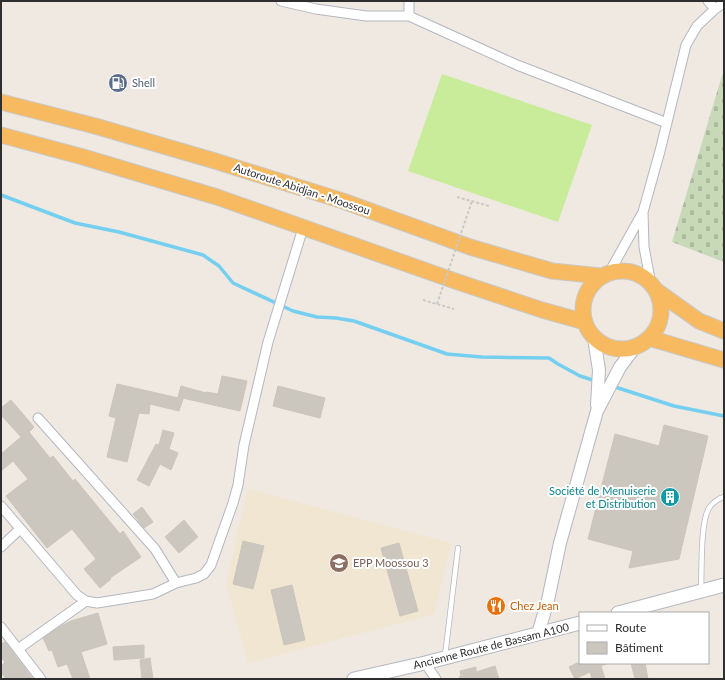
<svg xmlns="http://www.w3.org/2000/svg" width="725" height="680" font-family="Lato,sans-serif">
  <defs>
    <pattern id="cemetery-stones" width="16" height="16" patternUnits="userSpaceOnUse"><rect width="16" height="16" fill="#c8d9b8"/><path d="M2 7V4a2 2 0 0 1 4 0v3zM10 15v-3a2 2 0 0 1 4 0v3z" fill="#acbb9e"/></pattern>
  </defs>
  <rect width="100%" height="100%" fill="#efe9e1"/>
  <!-- education -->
  <path fill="#f0e6d1" d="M 248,489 L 451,543 L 434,614 L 248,663 L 226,583 Z"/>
  <!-- cemetery -->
  <path fill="url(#cemetery-stones)" d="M 724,69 L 724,262 L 672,242 Z"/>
  <!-- pitch -->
  <path fill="#c9ec9a" d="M 442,74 L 592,125 L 558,222 L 408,171 Z"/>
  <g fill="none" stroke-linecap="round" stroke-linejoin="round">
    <!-- stream -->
    <path stroke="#75cff0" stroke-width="3.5" d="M 1,195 L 75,223 L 119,232 L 203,255 L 219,266 L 233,283 L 293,311 L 317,317 L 336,318 L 354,321 L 447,354 L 482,357 L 549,358 L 558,364 L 580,376 L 596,381
      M 612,386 L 674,406 L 724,416"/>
  </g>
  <!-- building -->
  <path fill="#cbc7bf" stroke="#cbc5ba" d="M 222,376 L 247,381 L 240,411 L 178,397 L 181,386 L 206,393 L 206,392 L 218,394 Z
    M 117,384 L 183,399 L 179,411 L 150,404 L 149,414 L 139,413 L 127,462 L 107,457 L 116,418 L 109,416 Z
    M 278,386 L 325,398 L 320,418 L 273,406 Z
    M 11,400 L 34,427 L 29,432 L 50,458 L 53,456 L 73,481 L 75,479 L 120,534 L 123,531 L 141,557 L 110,578 L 111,579 L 100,588 L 84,569 L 96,559 L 72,529 L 47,548 L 6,496 L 28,479 L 13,461 L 1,471 L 1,454 L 21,437 L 1,415 L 1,408 Z
    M 664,425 L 708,436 L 679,559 L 629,568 L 633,551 L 588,539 L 615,434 L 659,446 Z
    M 163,430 L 174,433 L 169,449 L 178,453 L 171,470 L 160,464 L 149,486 L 137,480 L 156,444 L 159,445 Z
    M 142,507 L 153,522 L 144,528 L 133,514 Z
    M 184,520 L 198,537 L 179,553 L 165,537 Z
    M 243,541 L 264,546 L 253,589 L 233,584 Z
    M 399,543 L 418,611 L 400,616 L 381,548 Z
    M 292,585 L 305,640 L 284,645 L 271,590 Z
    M 98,613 L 107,644 L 81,652 L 90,679 L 73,679 L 67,664 L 58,667 L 52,650 L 49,651 L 43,638 L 61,626 L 71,621 Z
    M 5,642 L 33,679 L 6,679 L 1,672 L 1,666 L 5,662 L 1,657 L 1,644 Z
    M 144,645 L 144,658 L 114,660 L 113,647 Z
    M 150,658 L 153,679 L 142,679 L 140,660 Z
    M 577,663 L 608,663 L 601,666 L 605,679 L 592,679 L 590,672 L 575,679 L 569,667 Z
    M 631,663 L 645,663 L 648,679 L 635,679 Z
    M 495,666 L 499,679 L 460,679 L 459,677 L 461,676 L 460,671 L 476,667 L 476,672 Z"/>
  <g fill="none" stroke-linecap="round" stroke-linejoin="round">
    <!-- service casing -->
    <g stroke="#b4b7c1" stroke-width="6">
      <path id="service" d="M 701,589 C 702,570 700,523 709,508 C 712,503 719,498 724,497
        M 445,656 L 458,548"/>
    </g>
    <!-- minor casing -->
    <g stroke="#b4b7c1" stroke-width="11">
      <path id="minor" d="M 281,1 L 316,9 L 366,16 L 409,16 L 517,65 L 667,123
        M 409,1 L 409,16
        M 708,1 L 715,9
        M 643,212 L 644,247 L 651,284
        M 609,273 L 643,212 L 660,151 L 686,45 L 697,26 L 715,9 L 724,3
        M 38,418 L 155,549 L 176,583
        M 1,506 L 77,595 L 86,601 L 97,603 L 153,594 L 176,583 L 196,578 L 204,574 L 211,565 L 233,503 L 238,485 L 244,445 L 268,342 L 303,228
        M 1,547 L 20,529
        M 1,627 L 41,679
        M 18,649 L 86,601
        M 425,663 L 436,679"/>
    </g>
    <!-- tertiary casing -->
    <g stroke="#b4b7c1" stroke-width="14">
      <path id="tertiary" d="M 594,338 L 599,370 L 597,405
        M 538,634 L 548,600 L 560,543 L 597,411 L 620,367 L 635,347"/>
    </g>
    <!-- secondary casing -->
    <g stroke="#b4b7c1" stroke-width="15">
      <path id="secondary" d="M 618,613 L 724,585
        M 354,679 L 425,663 L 580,623"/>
    </g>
    <!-- trunk casing -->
    <g stroke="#c9c9c9" stroke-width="17">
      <path id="trunk" d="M 1,102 L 95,126 L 215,161 L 343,201 L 470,247 L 552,271 L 601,276
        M 1,135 L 83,157 L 217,197 L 455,281 L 542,310 L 585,322
        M583 310a39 39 0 1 1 78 0a39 39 0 1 1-78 0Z
        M 657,291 L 699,321 L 724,331
        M 649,338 L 724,360"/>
    </g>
    <!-- path -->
    <path stroke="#c9c9c9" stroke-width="2" stroke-dasharray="3 2" stroke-linecap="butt" d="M 457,197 L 489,206
      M 423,300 L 454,309"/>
    <!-- service -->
    <use href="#service" stroke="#fff" stroke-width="4.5"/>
    <!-- minor -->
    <use href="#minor" stroke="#fff" stroke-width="9"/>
    <!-- tertiary -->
    <use href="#tertiary" stroke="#fff" stroke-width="12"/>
    <!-- secondary -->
    <use href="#secondary" stroke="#fff" stroke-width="13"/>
    <!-- trunk -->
    <use href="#trunk" stroke="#f8ba60" stroke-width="15"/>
    <!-- path-bridge -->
    <path stroke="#c9c9c9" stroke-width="2" stroke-dasharray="3 2" stroke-linecap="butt" d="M 437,304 L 472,201"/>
  </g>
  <!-- icons -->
  <defs>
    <g id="fuel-disc" transform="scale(1)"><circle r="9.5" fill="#5c6f8a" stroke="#fff"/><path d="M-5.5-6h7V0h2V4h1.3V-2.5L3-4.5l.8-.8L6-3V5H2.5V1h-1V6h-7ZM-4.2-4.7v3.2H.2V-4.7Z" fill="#fff"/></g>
    <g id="building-disc" transform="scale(1)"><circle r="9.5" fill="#0f9aa8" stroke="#fff"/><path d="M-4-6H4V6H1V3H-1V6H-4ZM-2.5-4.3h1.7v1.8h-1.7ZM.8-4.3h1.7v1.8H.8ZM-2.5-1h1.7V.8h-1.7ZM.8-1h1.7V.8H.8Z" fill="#fff"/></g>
    <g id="school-disc" transform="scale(1)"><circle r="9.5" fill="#8d6e63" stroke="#fff"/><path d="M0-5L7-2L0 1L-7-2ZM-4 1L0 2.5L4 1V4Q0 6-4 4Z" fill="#fff"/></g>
    <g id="restaurant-disc" transform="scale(1)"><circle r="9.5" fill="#e8710a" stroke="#fff"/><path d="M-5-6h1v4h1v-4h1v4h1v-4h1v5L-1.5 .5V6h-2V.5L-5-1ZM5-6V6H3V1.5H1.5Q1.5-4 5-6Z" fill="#fff"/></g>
  </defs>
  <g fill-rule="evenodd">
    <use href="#fuel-disc" x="118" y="83"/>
    <use href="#building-disc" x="670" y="497"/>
    <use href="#school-disc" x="339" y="563"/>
    <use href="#restaurant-disc" x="496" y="606"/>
  </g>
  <g text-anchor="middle" stroke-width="4" stroke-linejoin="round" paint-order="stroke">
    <!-- service labels -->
    <g font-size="11" fill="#4e5e75" stroke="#fff" text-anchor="start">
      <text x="132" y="87">Shell</text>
    </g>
    <!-- street labels -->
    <g font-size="11" fill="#2e2e2e" stroke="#fff">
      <text transform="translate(302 189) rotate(18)" y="4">Autoroute Abidjan - Moossou</text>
      <text transform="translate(491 646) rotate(-14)" y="4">Ancienne Route de Bassam A100</text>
    </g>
    <!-- culture labels -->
    <g font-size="11" fill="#0d838f" stroke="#fff" text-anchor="end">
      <text x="656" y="495">Société de Menuiserie<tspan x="656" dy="13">et Distribution</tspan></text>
    </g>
    <!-- education labels -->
    <g font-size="11" fill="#785e54" stroke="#fff" text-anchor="start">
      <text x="353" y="567">EPP Moossou 3</text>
    </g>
    <!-- food labels -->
    <g font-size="11" fill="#c56008" stroke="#fff" text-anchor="start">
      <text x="510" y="610">Chez Jean</text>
    </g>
  </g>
  <!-- border -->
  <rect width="725" height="680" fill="none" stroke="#2e2e2e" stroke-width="4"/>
  <!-- legend -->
  <rect x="579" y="612" width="130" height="52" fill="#ffffff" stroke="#ababab"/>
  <rect x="587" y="625" width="20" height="6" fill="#ffffff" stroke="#ababab"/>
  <text x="615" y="632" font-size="12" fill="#2e2e2e">Route</text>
  <rect x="587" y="642" width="20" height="12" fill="#cbc7bf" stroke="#ababab"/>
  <text x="615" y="652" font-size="12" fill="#2e2e2e">Bâtiment</text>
</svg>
